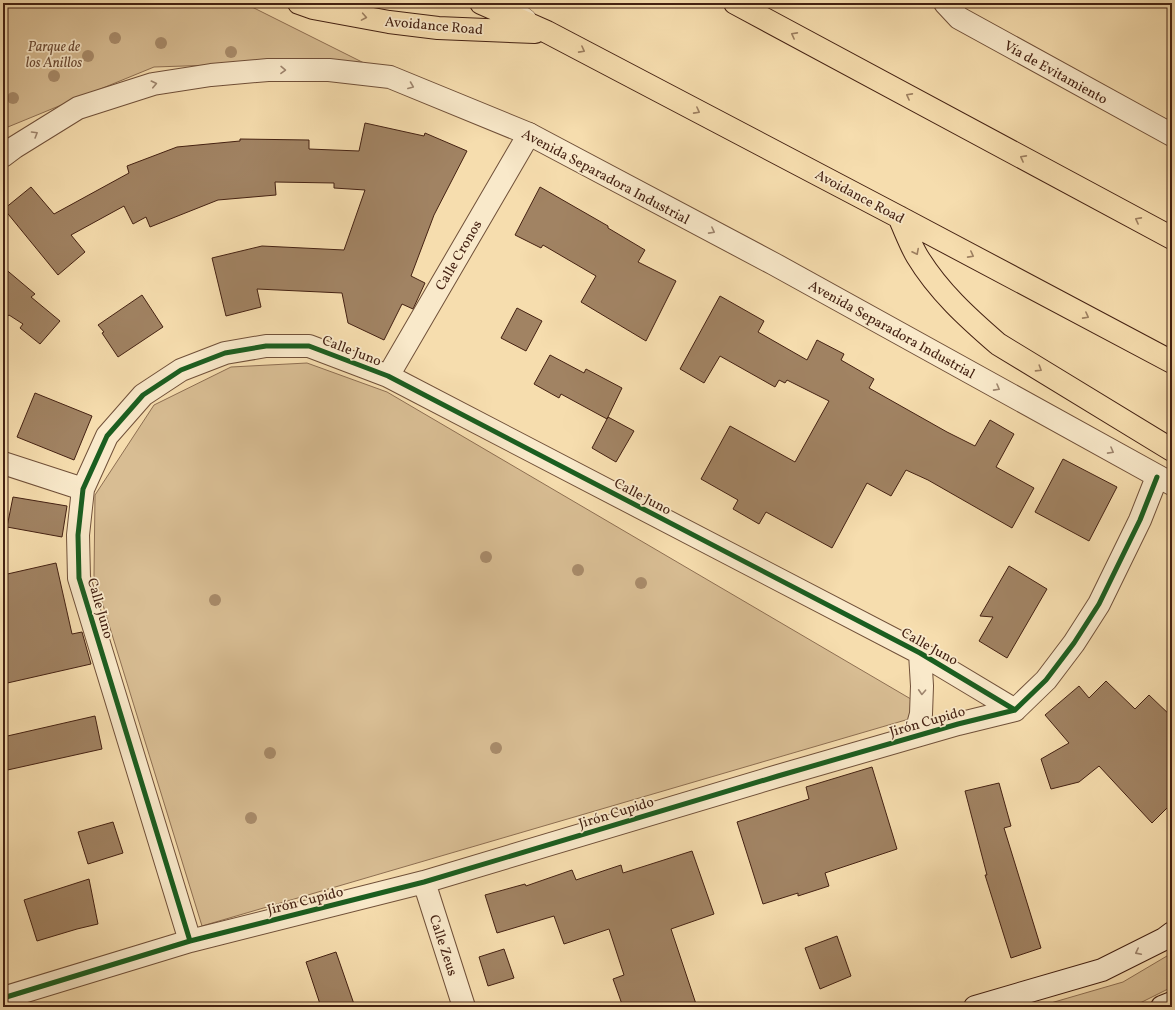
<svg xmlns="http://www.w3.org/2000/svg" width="1175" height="1010" font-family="Vollkorn,serif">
  <rect width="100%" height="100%" fill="#f6ddae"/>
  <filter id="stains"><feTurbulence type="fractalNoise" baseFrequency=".005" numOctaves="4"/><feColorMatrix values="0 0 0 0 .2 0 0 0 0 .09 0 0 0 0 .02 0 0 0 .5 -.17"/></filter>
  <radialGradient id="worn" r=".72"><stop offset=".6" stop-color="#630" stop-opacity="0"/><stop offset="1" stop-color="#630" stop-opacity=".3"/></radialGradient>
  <!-- green -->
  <path fill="#d8bd93" stroke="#8e6f52" d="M 3,3 L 244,3 L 378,70 L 275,63 L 154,67 L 3,129 Z
    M 307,363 L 387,392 L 933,712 L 202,926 L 94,576 L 95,495 L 154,405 L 231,367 Z
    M 1172,953 L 1172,987 L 1132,1007 L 1037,1007 L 1123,982 Z"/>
  <!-- building -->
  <path fill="#a18363" stroke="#442112" d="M 365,123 L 424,136 L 425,133 L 467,151 L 434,215 L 411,276 L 425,283 L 413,309 L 402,304 L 384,340 L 348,323 L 342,293 L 257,289 L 261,307 L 226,316 L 212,258 L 262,246 L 344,250 L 365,190 L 334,188 L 334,183 L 275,182 L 276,195 L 218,200 L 150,227 L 146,217 L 133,224 L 124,206 L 71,235 L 85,252 L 58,275 L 4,209 L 31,187 L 54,214 L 129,173 L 127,166 L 177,147 L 240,141 L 240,139 L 309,140 L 309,149 L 359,151 Z
    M 540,187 L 608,226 L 608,228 L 645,250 L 638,262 L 676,281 L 646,341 L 581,302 L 596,276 L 543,245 L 541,248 L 515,235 Z
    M 3,267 L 35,294 L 31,297 L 60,321 L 40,344 L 20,328 L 23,324 L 9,315 L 3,320 Z
    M 142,295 L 163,327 L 118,357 L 102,333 L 104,332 L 98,325 Z
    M 720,296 L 764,321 L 758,332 L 807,360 L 817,340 L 844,354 L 841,360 L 874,379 L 869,388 L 947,432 L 975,446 L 990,420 L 1014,434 L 996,467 L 1034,488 L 1012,528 L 928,480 L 906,470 L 891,496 L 867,483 L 832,548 L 766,512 L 759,524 L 733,509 L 738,500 L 701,479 L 730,426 L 795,462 L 829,401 L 787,380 L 785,383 L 779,380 L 775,387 L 720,356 L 704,383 L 680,369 Z
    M 517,308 L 542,321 L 526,351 L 501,338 Z
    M 550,355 L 584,373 L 586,369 L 622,388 L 607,419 L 561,394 L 559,398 L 534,384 Z
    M 35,393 L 92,416 L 74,460 L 17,437 Z
    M 608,417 L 634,431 L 616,462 L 592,448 Z
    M 1063,459 L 1117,487 L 1089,541 L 1035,512 Z
    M 13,497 L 67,506 L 62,537 L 7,527 Z
    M 56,563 L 72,634 L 82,632 L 91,664 L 3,684 L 3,575 Z
    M 1009,566 L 1047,589 L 1007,658 L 979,641 L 993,617 L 980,616 Z
    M 1106,681 L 1135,709 L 1149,695 L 1172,717 L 1172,803 L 1152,823 L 1099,766 L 1079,782 L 1051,789 L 1041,759 L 1069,743 L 1045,715 L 1079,686 L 1089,698 Z
    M 95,716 L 102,749 L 3,771 L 3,737 Z
    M 872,767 L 897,849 L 825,873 L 829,886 L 798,896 L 798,893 L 763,904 L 737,822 L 809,799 L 806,787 Z
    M 999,783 L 1011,826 L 1004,828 L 1041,948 L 1011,958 L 985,875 L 987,875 L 965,791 Z
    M 113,822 L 123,853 L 88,864 L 78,832 Z
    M 692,851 L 714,914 L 671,929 L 697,1007 L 623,1007 L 613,979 L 624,975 L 609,929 L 564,944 L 554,916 L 497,933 L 485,895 L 525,884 L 526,886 L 572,870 L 576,880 L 621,865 L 623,873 Z
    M 89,879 L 98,924 L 77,929 L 37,941 L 24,900 Z
    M 837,936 L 851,976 L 820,989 L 805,948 Z
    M 504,949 L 514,978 L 488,986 L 479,957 Z
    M 336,952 L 355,1007 L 321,1007 L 306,962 Z"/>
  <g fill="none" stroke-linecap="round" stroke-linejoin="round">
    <!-- service casing -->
    <g stroke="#705039" stroke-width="14">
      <path id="service" d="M 511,3 L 529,17"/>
    </g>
    <!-- minor casing -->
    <g stroke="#705039" stroke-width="24">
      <path id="minor" d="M 945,3 L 959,18 L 1172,135
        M 388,376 L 529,134
        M 3,463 L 83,489
        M 915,736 L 921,714 L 922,686 L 920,653
        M 424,882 L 464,1007
        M 190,941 L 79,578 L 78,535 L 83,489 L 107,436 L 143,395 L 181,370 L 225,353 L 266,346 L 309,346 L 388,376 L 920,653 L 1015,710
        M 3,998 L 190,941 L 424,882 L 778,776 L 958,724 L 1015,710 L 1046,680 L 1074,643 L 1099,604 L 1140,520 L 1157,477"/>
    </g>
    <!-- tertiary casing -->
    <g stroke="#705039" stroke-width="24">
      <path id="tertiary" d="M 3,156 L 15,147 L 78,108 L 153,84 L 211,75 L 268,70 L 329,70 L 390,77 L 529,134 L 774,264 L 1172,484"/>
    </g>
    <!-- secondary casing -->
    <g stroke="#442112" stroke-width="24">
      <path id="secondary" d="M 975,1007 L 1102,970 L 1164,939 L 1172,933
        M 1162,1007 L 1172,1003"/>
    </g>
    <!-- motorway casing -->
    <g stroke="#442112" stroke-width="24">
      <path id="motorway" d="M 299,3 L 313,8 L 389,22 L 438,28 L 535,32
        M 481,3 L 547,32 L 899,217 L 1172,362
        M 735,3 L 1172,238
        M 899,217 C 905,230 910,244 917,256 C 938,291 968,318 998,344 L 1172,450"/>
    </g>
    <!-- service -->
    <use href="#service" stroke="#f9e9ca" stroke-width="13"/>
    <!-- minor -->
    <use href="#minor" stroke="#f9e9ca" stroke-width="22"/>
    <!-- tertiary -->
    <use href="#tertiary" stroke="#f9e9ca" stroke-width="22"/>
    <!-- secondary -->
    <use href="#secondary" stroke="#f9e9ca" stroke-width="22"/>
    <!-- motorway -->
    <use href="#motorway" stroke="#f6ddae" stroke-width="22"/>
    <!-- cycleway casing -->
    <g stroke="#f9e9ca" stroke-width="8">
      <path id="cycleway" d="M 190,941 L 79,578 L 78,535 L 83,489 L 107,436 L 143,395 L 181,370 L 225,353 L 266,346 L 309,346 L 388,376 L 920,653 L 1015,710
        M 3,998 L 190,941 L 424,882 L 778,776 L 958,724 L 1015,710 L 1046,680 L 1074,643 L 1099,604 L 1140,520 L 1157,477"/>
    </g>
    <!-- cycleway -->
    <use href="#cycleway" stroke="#1b5e20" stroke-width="5"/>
  </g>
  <!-- trees -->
  <g fill="#a88b6a">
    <circle cx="115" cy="38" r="6"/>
    <circle cx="161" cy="43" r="6"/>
    <circle cx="231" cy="52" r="6"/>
    <circle cx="88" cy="56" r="6"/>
    <circle cx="54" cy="76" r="6"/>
    <circle cx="13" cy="98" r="6"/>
    <circle cx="486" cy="557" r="6"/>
    <circle cx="578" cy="570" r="6"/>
    <circle cx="641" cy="583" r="6"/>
    <circle cx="215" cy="600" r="6"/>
    <circle cx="496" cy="748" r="6"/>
    <circle cx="270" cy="753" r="6"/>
    <circle cx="251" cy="818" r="6"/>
  </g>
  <!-- one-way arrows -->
  <defs><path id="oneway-chevron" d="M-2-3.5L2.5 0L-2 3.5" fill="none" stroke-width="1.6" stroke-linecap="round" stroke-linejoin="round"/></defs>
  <g stroke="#9d7f60">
    <use href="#oneway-chevron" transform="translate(364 17) rotate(10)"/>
    <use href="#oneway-chevron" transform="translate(794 35) rotate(-152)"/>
    <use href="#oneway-chevron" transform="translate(582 50) rotate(28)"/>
    <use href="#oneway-chevron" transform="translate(909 96) rotate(-152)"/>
    <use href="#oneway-chevron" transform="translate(697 111) rotate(28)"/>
    <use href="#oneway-chevron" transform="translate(1023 158) rotate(-152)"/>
    <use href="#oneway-chevron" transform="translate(1138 220) rotate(-152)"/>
    <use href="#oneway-chevron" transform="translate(916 252) rotate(63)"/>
    <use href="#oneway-chevron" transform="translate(971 255) rotate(28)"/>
    <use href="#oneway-chevron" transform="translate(1086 316) rotate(28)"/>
    <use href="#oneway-chevron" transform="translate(1039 369) rotate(32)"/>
  </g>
  <g stroke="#9e856e">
    <use href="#oneway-chevron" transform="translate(283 70) rotate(1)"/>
    <use href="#oneway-chevron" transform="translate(154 84) rotate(-13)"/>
    <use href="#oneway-chevron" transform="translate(411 86) rotate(22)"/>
    <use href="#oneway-chevron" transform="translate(35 134) rotate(-31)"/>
    <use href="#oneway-chevron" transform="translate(712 231) rotate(28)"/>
    <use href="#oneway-chevron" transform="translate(997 388) rotate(29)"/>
    <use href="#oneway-chevron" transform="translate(1111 451) rotate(29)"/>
    <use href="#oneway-chevron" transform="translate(922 692) rotate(93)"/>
    <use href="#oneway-chevron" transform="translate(1138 952) rotate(153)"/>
  </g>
  <g text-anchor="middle" stroke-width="3.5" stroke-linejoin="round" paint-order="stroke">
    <!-- street labels -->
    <g font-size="14" fill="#442112" stroke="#f9e9ca">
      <text transform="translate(434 25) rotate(5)" y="5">Avoidance Road</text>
      <text transform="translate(1056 72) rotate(29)" y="5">Vía de Evitamiento</text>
      <text transform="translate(606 176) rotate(28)" y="5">Avenida Separadora Industrial</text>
      <text transform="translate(860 196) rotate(28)" y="5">Avoidance Road</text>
      <text transform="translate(458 255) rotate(-60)" y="5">Calle Cronos</text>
      <text transform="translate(892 329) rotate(29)" y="5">Avenida Separadora Industrial</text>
      <text transform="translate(352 350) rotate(21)" y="5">Calle Juno</text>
      <text transform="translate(643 496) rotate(28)" y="5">Calle Juno</text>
      <text transform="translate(101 608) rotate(74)" y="5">Calle Juno</text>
      <text transform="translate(930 646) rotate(29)" y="5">Calle Juno</text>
      <text transform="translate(927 721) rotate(-16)" y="5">Jirón Cupido</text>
      <text transform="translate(616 812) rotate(-17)" y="5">Jirón Cupido</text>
      <text transform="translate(305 900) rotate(-14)" y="5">Jirón Cupido</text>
      <text transform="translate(444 945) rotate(72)" y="5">Calle Zeus</text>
    </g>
    <!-- park labels -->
    <g font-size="14" font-style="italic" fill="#694832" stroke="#f9e9ca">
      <text x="54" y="51">Parque de<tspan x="54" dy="16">los Anillos</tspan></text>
    </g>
  </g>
  <!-- margin -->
  <rect width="1175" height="1010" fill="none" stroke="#f6ddae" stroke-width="16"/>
  <rect x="4" y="4" width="1167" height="1002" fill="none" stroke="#442112" stroke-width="2"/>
  <rect x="8" y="8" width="1159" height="994" fill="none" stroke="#442112"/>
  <rect width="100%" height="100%" filter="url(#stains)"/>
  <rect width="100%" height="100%" fill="url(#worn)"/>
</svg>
